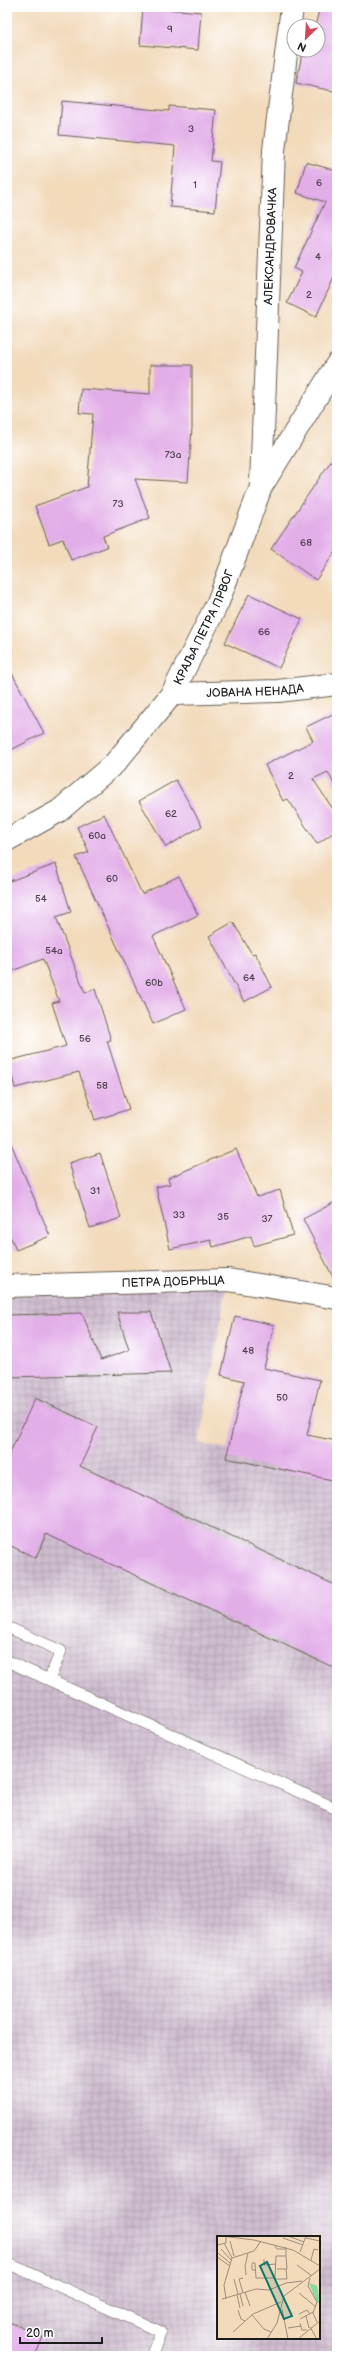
<svg xmlns="http://www.w3.org/2000/svg" width="344" height="2363" font-family="'Balsamiq Sans',sans-serif">
  <defs>
    <pattern id="industrial-grid" width="8" height="8" patternUnits="userSpaceOnUse"><rect width="8" height="8" fill="#cfbdcf"/><path d="M0 4h8M4 0v8" fill="none" stroke="#b1a2b1"/></pattern>
  </defs>
  <rect width="100%" height="100%" fill="#fff"/>
  <filter id="ink" filterUnits="userSpaceOnUse"><feTurbulence type="fractalNoise" baseFrequency=".025" numOctaves="2"/><feDisplacementMap in="SourceGraphic" scale="8" xChannelSelector="R" yChannelSelector="G"/><feConvolveMatrix kernelMatrix="1 2 1 2 8 2 1 2 1" color-interpolation-filters="sRGB"/></filter>
  <filter id="wash" filterUnits="userSpaceOnUse"><feTurbulence type="fractalNoise" baseFrequency=".012" numOctaves="4" result="noise"/><feDisplacementMap in="SourceGraphic" scale="16" xChannelSelector="R" yChannelSelector="G"/><feGaussianBlur stdDeviation="0.9" result="paint"/><feColorMatrix in="noise" values="0 0 0 0 0 0 0 0 0 0 0 0 0 0 0 0 0 1.4 0 .05"/><feComposite in="paint" operator="in"/></filter>
  <g filter="url(#wash)">
    <rect width="100%" height="100%" fill="#f2dabb"/>
    <!-- industrial -->
    <path fill="url(#industrial-grid)" fill-rule="evenodd" d="M 228,1280 L 199,1443 L 337,1472 L 337,2356 L 7,2356 L 7,1286 ZM 218,2237 L 319,2237 L 319,2338 L 218,2338 Z"/>
    <g id="blocks">
      <!-- building -->
      <path fill="#e2aee8" d="M 143,7 L 201,12 L 198,50 L 140,45 Z
        M 320,7 L 337,7 L 337,92 L 296,83 L 303,50 L 318,50 L 318,26 L 315,26 Z
        M 62,101 L 169,111 L 169,106 L 216,110 L 211,161 L 220,162 L 215,211 L 170,207 L 175,146 L 59,135 Z
        M 306,162 L 337,171 L 337,271 L 316,317 L 287,303 L 302,272 L 294,268 L 325,202 L 297,193 Z
        M 150,365 L 192,365 L 192,428 L 188,482 L 135,479 L 150,518 L 103,536 L 107,547 L 71,560 L 63,539 L 49,544 L 35,506 L 87,487 L 93,414 L 79,413 L 81,389 L 150,394 Z
        M 337,452 L 337,549 L 316,580 L 271,549 Z
        M 249,594 L 302,619 L 279,668 L 225,643 Z
        M 7,664 L 44,733 L 7,752 Z
        M 337,712 L 337,790 L 328,772 L 313,779 L 337,815 L 337,830 L 317,844 L 288,799 L 283,801 L 265,765 L 313,741 L 306,727 Z
        M 176,780 L 202,826 L 166,847 L 139,801 Z
        M 104,814 L 142,894 L 179,876 L 198,915 L 153,936 L 186,1009 L 153,1024 L 76,857 L 89,852 L 77,827 Z
        M 56,864 L 71,912 L 56,917 L 85,993 L 95,989 L 111,1040 L 107,1041 L 129,1109 L 95,1120 L 79,1072 L 15,1088 L 8,1061 L 66,1046 L 52,1003 L 59,1001 L 43,959 L 7,973 L 7,882 Z
        M 233,922 L 252,954 L 255,953 L 272,987 L 244,1002 L 209,936 Z
        M 7,1134 L 50,1236 L 16,1250 L 7,1229 Z
        M 236,1149 L 257,1197 L 280,1190 L 293,1235 L 254,1246 L 251,1236 L 213,1247 L 211,1240 L 170,1249 L 156,1187 L 170,1184 L 168,1178 Z
        M 100,1153 L 121,1218 L 90,1228 L 69,1163 Z
        M 337,1201 L 337,1285 L 303,1219 Z
        M 117,1312 L 151,1312 L 171,1373 L 7,1377 L 7,1315 L 82,1313 L 101,1360 L 129,1350 Z
        M 235,1316 L 274,1325 L 264,1368 L 320,1380 L 307,1435 L 337,1441 L 337,1481 L 226,1458 L 244,1381 L 221,1375 Z
        M 35,1398 L 98,1427 L 80,1466 L 337,1586 L 337,1669 L 46,1534 L 36,1558 L 7,1544 L 7,1459 Z
        M 7,2321 L 43,2337 L 35,2356 L 7,2356 Z"/>
    </g>
  </g>
  <g filter="url(#ink)">
    <use href="#blocks" fill-opacity="0" stroke="#675e54" stroke-width="1"/>
    <g fill="none" stroke-linecap="round" stroke-linejoin="round">
      <!-- service casing -->
      <g stroke="#675e54" stroke-width="12">
        <path id="service" d="M 7,1627 L 61,1651 L 49,1680
          M 7,1661 L 337,1809
          M 7,2263 L 161,2332 L 151,2356"/>
      </g>
      <!-- minor casing -->
      <g stroke="#675e54" stroke-width="24">
        <g id="minor">
          <path id="s1" d="M 261,484 L 274,150 L 292,7"/>
          <path id="s2" d="M 172,694 L 278,691 L 337,684"/>
          <path id="s3" d="M 7,840 L 59,811 L 115,763 L 172,694 L 218,602 L 261,487 L 337,364"/>
          <path id="s4" d="M 7,1286 L 228,1280 L 337,1298"/>
        </g>
      </g>
      <!-- service -->
      <use href="#service" stroke="#fff" stroke-width="11"/>
      <!-- minor -->
      <use href="#minor" stroke="#fff" stroke-width="22"/>
    </g>
  </g>
  <g text-anchor="middle" stroke-width="3" stroke-linejoin="round" paint-order="stroke">
    <!-- number labels -->
    <g font-size="10" fill="#4e404f">
      <text x="170" y="32">9</text>
      <text x="191" y="132">3</text>
      <text x="319" y="186">6</text>
      <text x="195" y="188">1</text>
      <text x="318" y="260">4</text>
      <text x="309" y="298">2</text>
      <text x="173" y="458">73a</text>
      <text x="118" y="507">73</text>
      <text x="306" y="546">68</text>
      <text x="264" y="635">66</text>
      <text x="291" y="779">2</text>
      <text x="171" y="817">62</text>
      <text x="97" y="839">60a</text>
      <text x="112" y="882">60</text>
      <text x="41" y="902">54</text>
      <text x="54" y="954">54a</text>
      <text x="249" y="981">64</text>
      <text x="154" y="986">60b</text>
      <text x="85" y="1042">56</text>
      <text x="102" y="1089">58</text>
      <text x="95" y="1194">31</text>
      <text x="179" y="1218">33</text>
      <text x="223" y="1220">35</text>
      <text x="267" y="1222">37</text>
      <text x="248" y="1354">48</text>
      <text x="282" y="1401">50</text>
    </g>
    <!-- street labels -->
    <g font-size="12" fill="#1c1c1c" stroke="#fff">
      <text dy="4" stroke="none"><textPath href="#s1" startOffset="238">АЛЕКСАНДРОВАЧКА</textPath></text>
      <text dy="4" stroke="none"><textPath href="#s3" startOffset="297">КРАЉА ПЕТРА ПРВОГ</textPath></text>
      <text dy="4" stroke="none"><textPath href="#s2" startOffset="83">ЈОВАНА НЕНАДА</textPath></text>
      <text dy="4" stroke="none"><textPath href="#s4" startOffset="166">ПЕТРА ДОБРЊЦА</textPath></text>
    </g>
  </g>
  <!-- overview -->
  <g transform="translate(217 2236)">
    <rect width="103" height="103" fill="#f2dabb"/>
    <path d="M 92,47 L 100,50 L 103,66 L 100,67 Z" fill="#86db9e"/>
    <path fill="none" stroke="#9c8e7b" stroke-width="1" d="M 5,0 L 37,4 L 76,14 L 103,30M 71,0 L 87,6M 66,2 L 86,9M 89,2 L 103,5M 13,5 L 17,20M 7,7 L 15,22M 0,9 L 9,7 L 9,1M 58,10 L 60,13 L 69,13M 4,13 L 14,24M 83,16 L 89,0M 1,17 L 13,27M 0,21 L 13,30M 47,23 L 47,29 L 59,28M 94,24 L 97,13 L 101,14M 38,27 L 39,42 L 58,42 L 59,20 L 69,20 L 69,11M 38,27 L 35,27 L 35,34 L 39,34M 80,29 L 95,40M 60,33 L 70,33 L 69,20M 29,39 L 28,30 L 31,17M 26,42 L 22,43 L 26,57M 93,42 L 91,50 L 100,66 L 96,77 L 100,86M 17,43 L 21,58M 59,43 L 70,43 L 69,33M 28,56 L 33,70M 82,57 L 99,71M 23,58 L 26,70M 20,59 L 23,72M 5,63 L 39,53 L 52,54 L 69,47 L 85,45M 9,63 L 7,49 L 15,22 L 37,15 L 44,5M 65,73 L 71,103M 21,74 L 24,83 L 28,85M 82,78 L 90,74 L 93,78M 35,79 L 47,93 L 54,96M 89,80 L 92,92M 83,83 L 96,76M 83,87 L 85,94 L 90,94M 93,91 L 100,103M 71,92 L 84,90M 16,96 L 36,78 L 64,66M 50,103 L 60,87 L 67,60 L 103,33M 81,103 L 103,85"/>
    <path fill="#0f766e" fill-opacity="0.15" stroke="#0f766e" stroke-width="2" d="M 50,26 L 75,80 L 67,83 L 43,30 Z"/>
    <rect width="103" height="103" fill="none" stroke="#1c1c1c" stroke-width="2"/>
  </g>
  <!-- margin -->
  <rect width="344" height="2363" fill="none" stroke="#fff" stroke-width="24"/>
  <!-- north arrow -->
  <g transform="translate(306 38) rotate(205)"><circle r="19" fill="#ffffff" stroke="#a4a4a4"/>
  <path d="M0-3L7 15L0 10L-7 15Z" fill="#d1495b"/>
  <text y="-6" font-size="11" font-weight="bold" text-anchor="middle" fill="#1c1c1c">N</text>
  </g>
  <!-- scale -->
  <path d="M20 2337v6h82v-6" fill="none" stroke="#1c1c1c" stroke-width="2"/>
  <text x="26" y="2337" font-size="12" fill="#1c1c1c" stroke="#ffffff" stroke-width="3" paint-order="stroke">20 m</text>
</svg>
